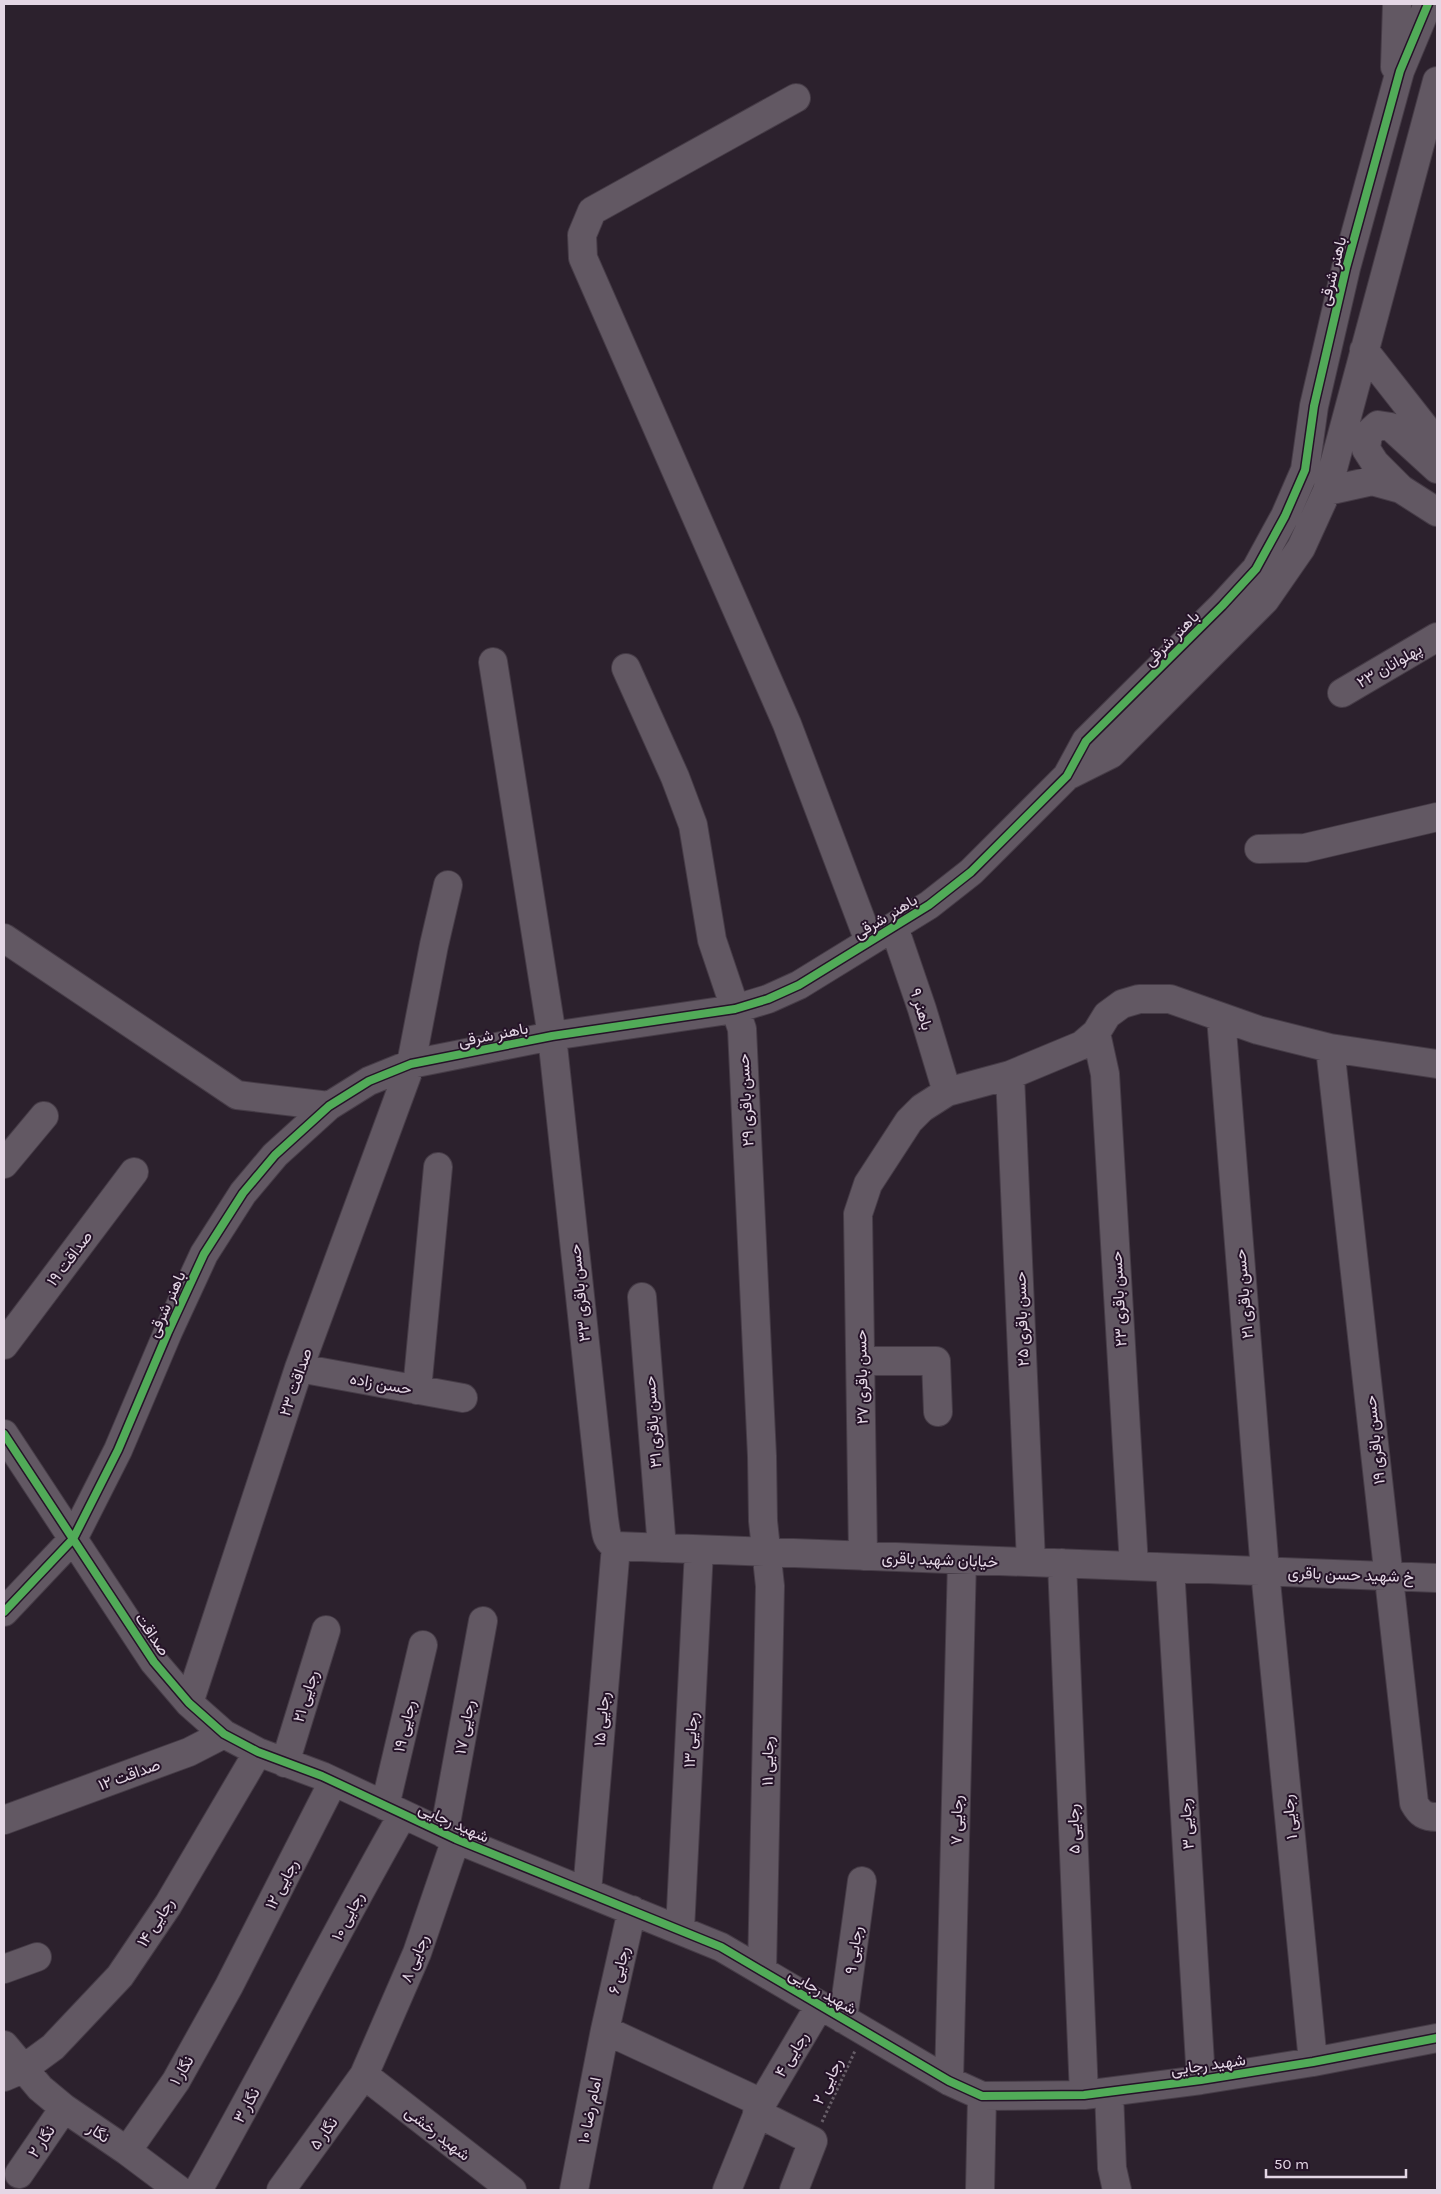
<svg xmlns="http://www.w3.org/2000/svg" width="1441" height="2194" font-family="Karla,Vazirmatn,sans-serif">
  <rect width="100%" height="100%" fill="#2c212d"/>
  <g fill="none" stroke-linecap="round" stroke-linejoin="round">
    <!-- minor casing -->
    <g stroke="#463c47" stroke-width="30">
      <path id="minor" d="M 1395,67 L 1397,4
        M 796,98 L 592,211 L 582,235 L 583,258 L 787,724 L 869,941
        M 1364,350 L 1437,443
        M 1401,489 L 1375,463 L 1366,449 L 1368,434 L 1378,425 L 1391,427 L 1437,469
        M 1327,491 L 1372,481 L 1401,489 L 1437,512
        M 493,662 L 552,1036 L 604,1519 C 606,1530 605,1541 616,1546
        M 626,668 L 675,777 L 693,825 L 712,940 L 742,1029 L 762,1456 L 763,1521 L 770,1586 L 762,1971
        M 1342,693 L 1437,637
        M 1067,776 L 1111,754 L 1265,600 L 1301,548 L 1327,491 L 1437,81
        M 1259,849 L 1305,848 L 1437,817
        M 894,927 L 922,1009 L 947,1092
        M 4,938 L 237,1095 L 329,1106
        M 1221,1017 L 1265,1571 L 1313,2062
        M 1096,1033 L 1105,1074 L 1134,1566
        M 1330,1048 L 1414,1803 C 1420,1814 1425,1817 1437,1817
        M 1010,1075 L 1031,1562
        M 4,1164 L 44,1116
        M 642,1297 L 662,1548
        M 4,1345 L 134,1172
        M 861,1361 L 936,1361 L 938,1412
        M 299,1368 L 463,1398
        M 417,1390 L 438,1167
        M 4,1434 L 154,1662 L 189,1703 L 224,1734 L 258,1752 L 322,1776 L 456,1839 L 721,1947 L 949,2081 L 982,2096 L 1084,2095 L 1201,2080 L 1313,2062 L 1437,2038
        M 616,1546 L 1437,1578
        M 863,1556 L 858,1214 L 868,1184 L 909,1121 L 922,1108 L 947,1092 L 1010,1075 L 1082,1045 L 1096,1033 L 1107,1015 L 1122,1004 L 1139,999 L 1170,999 L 1258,1030 L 1330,1048 L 1437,1064
        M 1062,1563 L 1084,2095
        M 1170,1568 L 1201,2080
        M 4,1612 L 73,1539 L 118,1450 L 168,1332 L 204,1254 L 243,1193 L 275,1155 L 329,1106 L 369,1081 L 411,1064 L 552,1036 L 735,1009 L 768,999 L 799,985 L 929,905 L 971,872 L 1067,776 L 1086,741 L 1222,606 L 1256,569 L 1285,516 L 1305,470 L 1314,406 L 1346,268 L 1400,71 L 1428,4
        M 189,1703 L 299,1368 L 411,1064 L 434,945 L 448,885
        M 285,1763 L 326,1630
        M 385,1806 L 423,1645
        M 4,1820 L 189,1752 L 224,1734
        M 444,1834 L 483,1621
        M 587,1892 L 616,1546
        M 680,1930 L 699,1550
        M 4,1969 L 37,1957
        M 843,2019 L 862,1881
        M 605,2030 L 762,2103
        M 4,2045 L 40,2088 L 64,2108 L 127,2151 L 179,2190
        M 364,2075 L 512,2190
        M 4,2077 L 23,2069 L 53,2047 L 120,1976 L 168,1905 L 258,1752
        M 949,2081 L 962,1560
        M 1109,2092 L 1112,2168 L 1117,2190
        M 757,2113 L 813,2141 L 794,2190
        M 127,2151 L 176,2081 L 229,1986 L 333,1782
        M 19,2174 L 64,2108
        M 198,2190 C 269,2066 332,1938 403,1814
        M 281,2190 L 364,2075 L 417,1953 L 456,1839
        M 574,2190 L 605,2030 L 632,1910
        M 727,2190 L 762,2103 L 820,2005
        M 980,2190 L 982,2096"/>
    </g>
    <!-- path -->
    <path stroke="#665d67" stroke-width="3" stroke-dasharray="2.5 2.5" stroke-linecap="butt" d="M 822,2122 L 855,2051"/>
    <!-- minor -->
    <use href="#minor" stroke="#625863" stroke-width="28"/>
    <!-- cycleway casing -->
    <g stroke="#251328" stroke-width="11">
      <path id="cycleway" d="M 4,1434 L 154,1662 L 189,1703 L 224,1734 L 258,1752 L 322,1776 L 456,1839 L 721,1947 L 949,2081 L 982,2096 L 1084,2095 L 1201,2080 L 1313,2062 L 1437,2038
        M 4,1612 L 73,1539 L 118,1450 L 168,1332 L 204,1254 L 243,1193 L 275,1155 L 329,1106 L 369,1081 L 411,1064 L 552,1036 L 735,1009 L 768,999 L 799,985 L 929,905 L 971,872 L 1067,776 L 1086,741 L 1222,606 L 1256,569 L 1285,516 L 1305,470 L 1314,406 L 1346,268 L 1400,71 L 1428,4"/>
    </g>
    <!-- cycleway -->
    <use href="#cycleway" stroke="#51ab58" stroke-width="8"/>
  </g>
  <g text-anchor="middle" stroke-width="4" stroke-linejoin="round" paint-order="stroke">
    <!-- street labels -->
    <g font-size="16" fill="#e4d7e5" stroke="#251328">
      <text transform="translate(1332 271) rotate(-76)" y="6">باهنر شرقی</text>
      <text transform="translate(1171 638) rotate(-45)" y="6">باهنر شرقی</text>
      <text transform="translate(1389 665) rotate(-30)" y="6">پهلوانان ۲۳</text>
      <text transform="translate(885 916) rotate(-31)" y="6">باهنر شرقی</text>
      <text transform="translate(922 1009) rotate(73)" y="6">باهنر ۹</text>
      <text transform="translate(493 1034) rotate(-11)" y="6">باهنر شرقی</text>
      <text transform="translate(745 1100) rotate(-93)" y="6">حسن باقری ۲۹</text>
      <text transform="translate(69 1258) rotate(-53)" y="6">صداقت ۱۹</text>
      <text transform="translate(579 1293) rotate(-96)" y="6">حسن باقری ۳۳</text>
      <text transform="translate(1243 1294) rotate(-95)" y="6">حسن باقری ۲۱</text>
      <text transform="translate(1118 1299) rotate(-93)" y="6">حسن باقری ۲۳</text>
      <text transform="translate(166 1304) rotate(-66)" y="6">باهنر شرقی</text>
      <text transform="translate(1021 1319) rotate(-92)" y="6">حسن باقری ۲۵</text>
      <text transform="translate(861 1377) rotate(-91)" y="6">حسن باقری ۲۷</text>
      <text transform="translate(295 1382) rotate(-71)" y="6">صداقت ۲۳</text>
      <text transform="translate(381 1383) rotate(10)" y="6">حسن زاده</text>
      <text transform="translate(652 1422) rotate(-94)" y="6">حسن باقری ۳۱</text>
      <text transform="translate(1374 1440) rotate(-96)" y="6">حسن باقری ۱۹</text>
      <text transform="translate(940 1559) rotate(2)" y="6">خیابان شهید باقری</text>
      <text transform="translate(1351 1574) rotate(2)" y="6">خ شهید حسن باقری</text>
      <text transform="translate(153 1634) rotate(55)" y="6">صداقت</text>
      <text transform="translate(305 1696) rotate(-73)" y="6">رجایی ۲۱</text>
      <text transform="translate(601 1719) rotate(-85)" y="6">رجایی ۱۵</text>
      <text transform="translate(404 1726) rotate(-77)" y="6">رجایی ۱۹</text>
      <text transform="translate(464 1727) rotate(-80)" y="6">رجایی ۱۷</text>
      <text transform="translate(690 1740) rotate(-87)" y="6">رجایی ۱۳</text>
      <text transform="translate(767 1761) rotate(-89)" y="6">رجایی ۱۱</text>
      <text transform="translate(129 1774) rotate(-20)" y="6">صداقت ۱۲</text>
      <text transform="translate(1289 1817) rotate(-96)" y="6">رجایی ۱</text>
      <text transform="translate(956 1820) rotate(-89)" y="6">رجایی ۷</text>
      <text transform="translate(454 1822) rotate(24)" y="6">شهید رجایی</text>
      <text transform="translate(1186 1824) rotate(-94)" y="6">رجایی ۳</text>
      <text transform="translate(1073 1829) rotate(-92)" y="6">رجایی ۵</text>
      <text transform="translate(281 1884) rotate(-63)" y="6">رجایی ۱۲</text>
      <text transform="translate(347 1916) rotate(-63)" y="6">رجایی ۱۰</text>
      <text transform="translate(155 1922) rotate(-57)" y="6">رجایی ۱۴</text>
      <text transform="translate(853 1950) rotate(-82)" y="6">رجایی ۹</text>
      <text transform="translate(414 1958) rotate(-68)" y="6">رجایی ۸</text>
      <text transform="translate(618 1970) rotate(-77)" y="6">رجایی ۶</text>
      <text transform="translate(823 1991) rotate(30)" y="6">شهید رجایی</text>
      <text transform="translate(791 2054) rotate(-59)" y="6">رجایی ۴</text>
      <text transform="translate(1208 2064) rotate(-8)" y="6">شهید رجایی</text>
      <text transform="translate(181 2070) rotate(-59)" y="6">نگار ۱</text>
      <text transform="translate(827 2081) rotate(-65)" y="6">رجایی ۲</text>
      <text transform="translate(246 2105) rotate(-61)" y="6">نگار ۳</text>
      <text transform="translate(589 2110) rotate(-79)" y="6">امام رضا ۱۰</text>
      <text transform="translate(99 2132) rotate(34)" y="6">نگار</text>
      <text transform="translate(323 2133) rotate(-54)" y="6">نگار ۵</text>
      <text transform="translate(438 2133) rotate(38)" y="6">شهید رخشی</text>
      <text transform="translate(41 2141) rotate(-56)" y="6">نگار ۲</text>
    </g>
  </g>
  <!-- border -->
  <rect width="1441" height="2194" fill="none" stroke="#e4d7e5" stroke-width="10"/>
  <!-- scale -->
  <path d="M1266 2169v8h140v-8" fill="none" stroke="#e4d7e5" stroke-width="2.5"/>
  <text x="1274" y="2169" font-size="15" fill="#e4d7e5" stroke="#251328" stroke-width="4" paint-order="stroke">50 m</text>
</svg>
